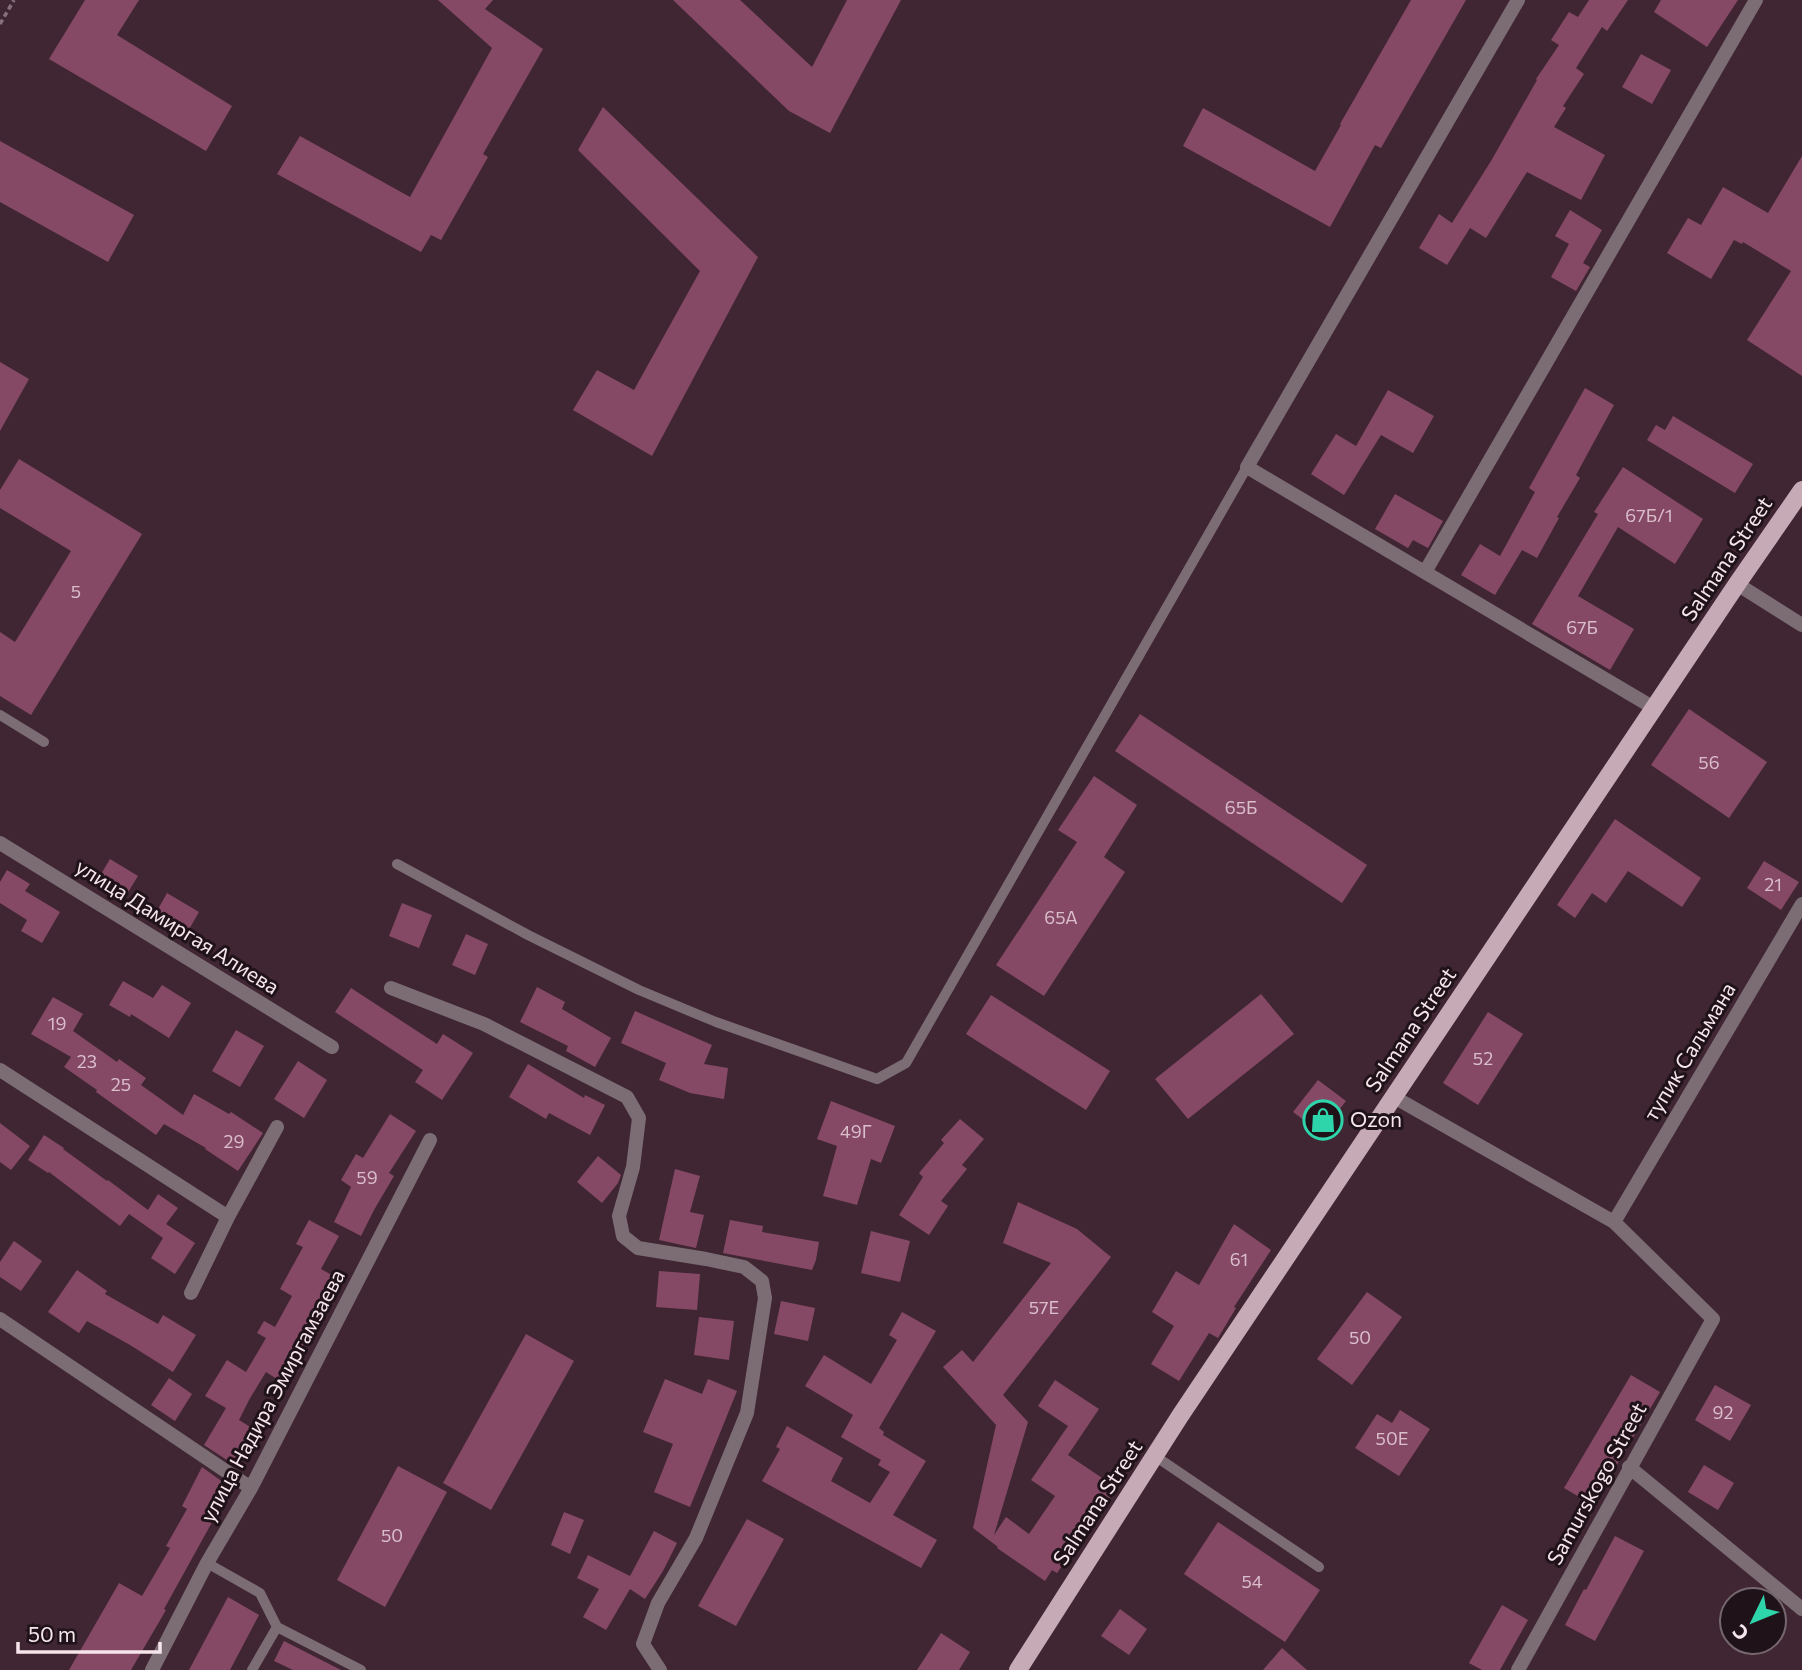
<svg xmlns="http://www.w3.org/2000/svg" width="1802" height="1670" font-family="Commissioner,sans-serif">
  <rect width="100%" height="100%" fill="#402632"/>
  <!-- building -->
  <path fill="#854966" d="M 85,0 L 139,0 L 117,35 L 232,106 L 206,151 L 49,59 Z
    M 438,0 L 493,0 L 485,9 L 543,49 L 483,154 L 488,157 L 441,240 L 431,235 L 421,252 L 277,174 L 300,136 L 410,197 L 492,48 Z
    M 673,0 L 740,0 L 812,67 L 847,0 L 901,0 L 830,133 L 789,111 Z
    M 1411,0 L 1466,0 L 1381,148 L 1375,145 L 1330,227 L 1183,146 L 1203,108 L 1315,171 L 1341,125 L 1340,124 Z
    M 1589,0 L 1628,0 L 1607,31 L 1602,27 L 1576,68 L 1584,74 L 1563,106 L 1566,108 L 1554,127 L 1605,155 L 1581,200 L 1527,172 L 1486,238 L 1470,228 L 1447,265 L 1419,248 L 1439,214 L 1452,223 L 1491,161 L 1537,80 L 1536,79 L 1559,45 L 1551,40 L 1569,12 L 1578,17 Z
    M 1661,0 L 1738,0 L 1707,47 L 1654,12 Z
    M 1641,54 L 1671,70 L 1652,104 L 1622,87 Z
    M 603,107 L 758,257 L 652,456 L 573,410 L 597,370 L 634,390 L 700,271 L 578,150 Z
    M 0,141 L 134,215 L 108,262 L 0,202 Z
    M 1802,156 L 1802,376 L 1747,340 L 1791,271 L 1743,242 L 1742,244 L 1734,240 L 1711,279 L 1667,253 L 1688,218 L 1701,225 L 1723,187 L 1768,213 Z
    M 1570,210 L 1602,230 L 1583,263 L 1590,267 L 1576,291 L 1551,277 L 1569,244 L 1555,236 Z
    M 0,362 L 29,379 L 0,431 Z
    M 1585,388 L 1614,405 L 1576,475 L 1580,478 L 1557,517 L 1559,518 L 1537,558 L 1522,550 L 1495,595 L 1461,575 L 1480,544 L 1500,556 L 1535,492 L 1529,488 Z
    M 1388,390 L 1434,416 L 1413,453 L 1381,435 L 1344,495 L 1311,474 L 1336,434 L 1356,446 Z
    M 1673,416 L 1753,464 L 1735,493 L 1647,440 L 1656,425 L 1665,430 Z
    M 19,459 L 142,534 L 31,715 L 0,696 L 0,632 L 15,642 L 71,551 L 0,508 L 0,490 Z
    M 1623,467 L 1703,519 L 1675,564 L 1618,527 L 1578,596 L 1634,629 L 1610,670 L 1532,624 L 1598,514 L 1594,512 Z
    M 1395,494 L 1443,521 L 1428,548 L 1413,540 L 1408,548 L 1375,529 Z
    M 1689,709 L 1767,762 L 1729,818 L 1651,765 Z
    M 1140,714 L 1367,865 L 1342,903 L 1115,751 Z
    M 1094,776 L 1137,805 L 1104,857 L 1125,872 L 1044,996 L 996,965 L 1077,842 L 1058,830 Z
    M 1615,819 L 1701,878 L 1682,907 L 1628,871 L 1606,903 L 1592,893 L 1575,918 L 1557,905 Z
    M 110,859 L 138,876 L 122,902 L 94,886 Z
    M 1764,861 L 1799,882 L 1781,910 L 1747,888 Z
    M 7,870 L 30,884 L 25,891 L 60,912 L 42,943 L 21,931 L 27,920 L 0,903 L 0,882 Z
    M 167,893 L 199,912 L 184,938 L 152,920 Z
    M 402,903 L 432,915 L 419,948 L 389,936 Z
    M 466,934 L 488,944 L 475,975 L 452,965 Z
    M 123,981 L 153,998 L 162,985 L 191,1003 L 169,1038 L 131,1014 L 130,1017 L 109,1005 Z
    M 537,987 L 565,1002 L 562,1009 L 611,1038 L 595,1067 L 566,1051 L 568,1046 L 520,1022 Z
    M 351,988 L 437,1044 L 443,1034 L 473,1053 L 442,1100 L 415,1082 L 423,1070 L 335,1012 Z
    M 1261,994 L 1294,1034 L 1188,1119 L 1155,1079 Z
    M 991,995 L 1110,1071 L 1086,1110 L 966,1034 Z
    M 53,997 L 83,1014 L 73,1031 L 117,1062 L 119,1059 L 146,1078 L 141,1085 L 183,1115 L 194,1094 L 229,1114 L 231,1112 L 263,1133 L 238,1171 L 205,1149 L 206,1148 L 164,1124 L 156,1135 L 96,1092 L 97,1090 L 64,1067 L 71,1057 L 31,1034 Z
    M 635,1011 L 712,1045 L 704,1064 L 728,1068 L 724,1099 L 690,1093 L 659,1080 L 666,1063 L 621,1043 Z
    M 1488,1012 L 1523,1034 L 1478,1105 L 1443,1083 Z
    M 236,1030 L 264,1046 L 240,1087 L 212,1071 Z
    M 298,1061 L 327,1080 L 304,1118 L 274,1099 Z
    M 528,1064 L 584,1098 L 585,1095 L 605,1105 L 590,1135 L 549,1113 L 546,1119 L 509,1097 Z
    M 1318,1080 L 1346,1101 L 1321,1133 L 1293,1112 Z
    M 831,1101 L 895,1126 L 881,1163 L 871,1159 L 857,1205 L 823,1196 L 837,1146 L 817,1139 Z
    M 390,1114 L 416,1131 L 389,1173 L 394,1176 L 374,1210 L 361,1236 L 334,1222 L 351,1187 L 341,1180 L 356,1154 L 363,1158 Z
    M 960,1119 L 984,1139 L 962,1165 L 967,1169 L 941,1201 L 948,1206 L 929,1235 L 899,1215 L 923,1177 L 919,1173 L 944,1143 L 941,1140 Z
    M 0,1123 L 30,1146 L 11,1170 L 0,1162 Z
    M 44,1135 L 64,1148 L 63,1149 L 107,1181 L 108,1180 L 148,1210 L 158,1194 L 178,1208 L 166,1224 L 195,1243 L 175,1274 L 151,1258 L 163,1238 L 129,1214 L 120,1226 L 49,1172 L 48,1173 L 28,1160 Z
    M 598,1156 L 621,1175 L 618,1183 L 602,1203 L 577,1182 Z
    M 675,1169 L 700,1176 L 690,1212 L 704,1215 L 696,1248 L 659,1240 Z
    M 1018,1202 L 1077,1229 L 1111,1257 L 1003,1395 L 1028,1422 L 994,1535 L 1006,1517 L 1029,1534 L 1055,1496 L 1031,1480 L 1068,1426 L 1038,1406 L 1055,1380 L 1099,1409 L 1068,1455 L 1117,1488 L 1057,1573 L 1052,1570 L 1045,1581 L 997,1548 L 998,1547 L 973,1528 L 996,1425 L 943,1367 L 962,1350 L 973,1362 L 1051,1263 L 1003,1243 Z
    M 309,1220 L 339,1236 L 321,1269 L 339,1279 L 283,1383 L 266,1372 L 249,1400 L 239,1420 L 257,1431 L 236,1466 L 204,1445 L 226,1408 L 205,1396 L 227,1360 L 246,1372 L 266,1338 L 257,1333 L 264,1321 L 275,1327 L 292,1296 L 280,1289 L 303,1247 L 296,1244 Z
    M 730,1220 L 763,1226 L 762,1232 L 819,1242 L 816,1260 L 812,1270 L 723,1253 Z
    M 1234,1224 L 1271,1250 L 1234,1307 L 1236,1308 L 1218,1338 L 1209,1333 L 1179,1381 L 1151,1364 L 1174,1326 L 1152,1312 L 1176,1271 L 1199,1285 Z
    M 871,1231 L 910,1241 L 900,1282 L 861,1273 Z
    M 14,1241 L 42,1261 L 21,1291 L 0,1277 L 0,1262 Z
    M 77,1270 L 107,1291 L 105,1294 L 158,1324 L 163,1315 L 196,1335 L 173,1372 L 130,1345 L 87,1321 L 79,1333 L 48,1312 Z
    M 659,1271 L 700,1274 L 697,1310 L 656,1307 Z
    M 1367,1292 L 1402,1317 L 1352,1385 L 1317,1359 Z
    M 781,1301 L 815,1308 L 808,1341 L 774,1334 Z
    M 902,1312 L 936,1331 L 879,1428 L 884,1432 L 883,1435 L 926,1461 L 893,1515 L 937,1540 L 921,1568 L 762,1481 L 780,1449 L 776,1447 L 787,1426 L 843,1458 L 831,1481 L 870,1503 L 890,1472 L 878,1465 L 881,1460 L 841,1437 L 853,1415 L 805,1386 L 824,1355 L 871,1384 L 897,1340 L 889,1335 Z
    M 699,1317 L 734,1321 L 729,1360 L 694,1355 Z
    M 526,1334 L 574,1361 L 491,1510 L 443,1483 Z
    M 1631,1375 L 1660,1392 L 1593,1505 L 1564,1488 Z
    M 169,1378 L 192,1394 L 175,1421 L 151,1405 Z
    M 665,1379 L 702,1394 L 708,1379 L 737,1391 L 690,1507 L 654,1492 L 673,1444 L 643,1432 Z
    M 1715,1385 L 1751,1405 L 1730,1441 L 1695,1420 Z
    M 1400,1410 L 1430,1429 L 1399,1476 L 1355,1448 L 1377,1414 L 1392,1423 Z
    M 1704,1465 L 1734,1483 L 1718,1510 L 1688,1492 Z
    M 398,1466 L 447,1492 L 385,1607 L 337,1580 Z
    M 202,1467 L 231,1488 L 164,1609 L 166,1610 L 131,1670 L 69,1670 L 119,1583 L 142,1596 L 170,1548 L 166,1546 L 187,1509 L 182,1506 Z
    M 564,1512 L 584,1520 L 570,1554 L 551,1545 Z
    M 747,1519 L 784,1539 L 736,1626 L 698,1606 Z
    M 1218,1522 L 1320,1590 L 1285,1642 L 1184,1574 Z
    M 654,1531 L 677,1543 L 663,1571 L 645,1599 L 630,1589 L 606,1630 L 583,1617 L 599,1589 L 577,1578 L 588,1555 L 630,1576 Z
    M 1615,1536 L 1644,1551 L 1595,1641 L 1565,1625 L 1584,1589 L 1586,1590 Z
    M 228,1597 L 259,1615 L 230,1670 L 189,1670 Z
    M 1502,1605 L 1528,1620 L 1500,1670 L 1482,1670 L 1469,1663 Z
    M 1120,1609 L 1147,1629 L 1129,1655 L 1101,1636 Z
    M 941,1633 L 970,1652 L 959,1670 L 917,1670 Z
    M 284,1641 L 341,1670 L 293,1670 L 274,1661 Z
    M 1282,1648 L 1307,1670 L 1263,1670 Z"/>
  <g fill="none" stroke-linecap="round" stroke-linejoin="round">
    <!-- path -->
    <path stroke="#87717b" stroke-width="3.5" stroke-dasharray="5 3.5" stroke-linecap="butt" d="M 0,24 L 14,0"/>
    <!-- lane -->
    <path stroke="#7b6d73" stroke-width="10" d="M 0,715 L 44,742
      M 397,864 L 528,935 L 639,990 L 716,1022 L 877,1079 L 906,1063 L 1247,467
      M 1155,1456 L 1319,1567
      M 207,1563 L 260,1593 L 277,1627 L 252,1670
      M 277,1627 L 361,1670"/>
    <!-- street -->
    <path stroke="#7b6d73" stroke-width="14" d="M 1518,0 L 1247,467 L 1654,708
      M 1425,572 L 1756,0
      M 1737,584 L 1802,625
      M 0,843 L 332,1047
      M 391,988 L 484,1024 L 627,1097 L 639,1118 L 633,1167 L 619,1216 L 623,1236 L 638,1248 L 706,1259 L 744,1267 L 762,1281 L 765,1298 L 747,1413 L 696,1538 L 658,1603 L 643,1644 L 660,1670
      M 0,1070 L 228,1217
      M 1394,1097 L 1614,1222 L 1713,1319 L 1518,1670
      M 1614,1222 L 1802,904
      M 191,1293 L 228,1217 L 277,1127
      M 0,1319 L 251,1488
      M 1629,1467 L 1802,1609
      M 152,1670 L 207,1563 L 251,1488 L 430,1140"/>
    <!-- primary -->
    <path stroke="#c6aab6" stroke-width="18" d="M 1018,1670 L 1180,1416 L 1737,584 L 1802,490"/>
  </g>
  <!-- icons -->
  <defs>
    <g id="shop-ring" transform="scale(2.0125)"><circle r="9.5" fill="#1f1319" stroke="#2ed4aa" stroke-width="1.5"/><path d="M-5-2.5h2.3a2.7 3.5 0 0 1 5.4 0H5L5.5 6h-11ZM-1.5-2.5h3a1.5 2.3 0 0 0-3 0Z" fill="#2ed4aa"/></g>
  </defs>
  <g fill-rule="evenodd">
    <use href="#shop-ring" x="1323" y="1120"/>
  </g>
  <g text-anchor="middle" stroke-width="6" stroke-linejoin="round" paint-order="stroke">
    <!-- number labels -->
    <g font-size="18" fill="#dabeca">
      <text x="1649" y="522">67Б/1</text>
      <text x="76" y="598">5</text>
      <text x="1582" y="634">67Б</text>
      <text x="1709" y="769">56</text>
      <text x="1241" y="814">65Б</text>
      <text x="1773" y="891">21</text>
      <text x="1061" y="924">65А</text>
      <text x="57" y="1030">19</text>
      <text x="1483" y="1065">52</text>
      <text x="87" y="1068">23</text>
      <text x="121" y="1091">25</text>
      <text x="856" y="1138">49Г</text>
      <text x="234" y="1148">29</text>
      <text x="367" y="1184">59</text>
      <text x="1239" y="1266">61</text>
      <text x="1044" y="1314">57Е</text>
      <text x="1360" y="1344">50</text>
      <text x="1723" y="1419">92</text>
      <text x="1392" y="1445">50Е</text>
      <text x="392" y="1542">50</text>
      <text x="1252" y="1588">54</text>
    </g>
    <!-- street labels -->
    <g font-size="21" fill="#f7e5ec" stroke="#1f1319">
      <text transform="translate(1727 559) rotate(-56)" y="7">Salmana Street</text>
      <text transform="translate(177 927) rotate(32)" y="7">улица Дамиргая Алиева</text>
      <text transform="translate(1411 1030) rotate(-56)" y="7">Salmana Street</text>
      <text transform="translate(1690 1052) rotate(-59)" y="7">тупик Сальмана</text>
      <text transform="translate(273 1396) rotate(-62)" y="7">улица Надира Эмиргамзаева</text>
      <text transform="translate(1597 1484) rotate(-61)" y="7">Samurskogo Street</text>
      <text transform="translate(1098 1503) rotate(-57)" y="7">Salmana Street</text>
    </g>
    <!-- poi labels -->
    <g font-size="21" fill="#f7e5ec" stroke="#1f1319" text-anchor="start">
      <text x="1350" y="1127">Ozon</text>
    </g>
  </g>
  <!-- north arrow -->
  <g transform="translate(1753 1621) rotate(227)"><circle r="33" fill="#1f1319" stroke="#75676d" stroke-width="2"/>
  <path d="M0-5L12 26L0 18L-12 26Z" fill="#2ed4aa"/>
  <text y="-10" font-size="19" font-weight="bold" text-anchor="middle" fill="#f7e5ec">С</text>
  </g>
  <!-- scale -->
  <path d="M18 1642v10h142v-10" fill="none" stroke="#f7e5ec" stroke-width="3.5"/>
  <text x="28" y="1642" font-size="21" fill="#f7e5ec" stroke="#1f1319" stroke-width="5" paint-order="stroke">50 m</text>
</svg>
